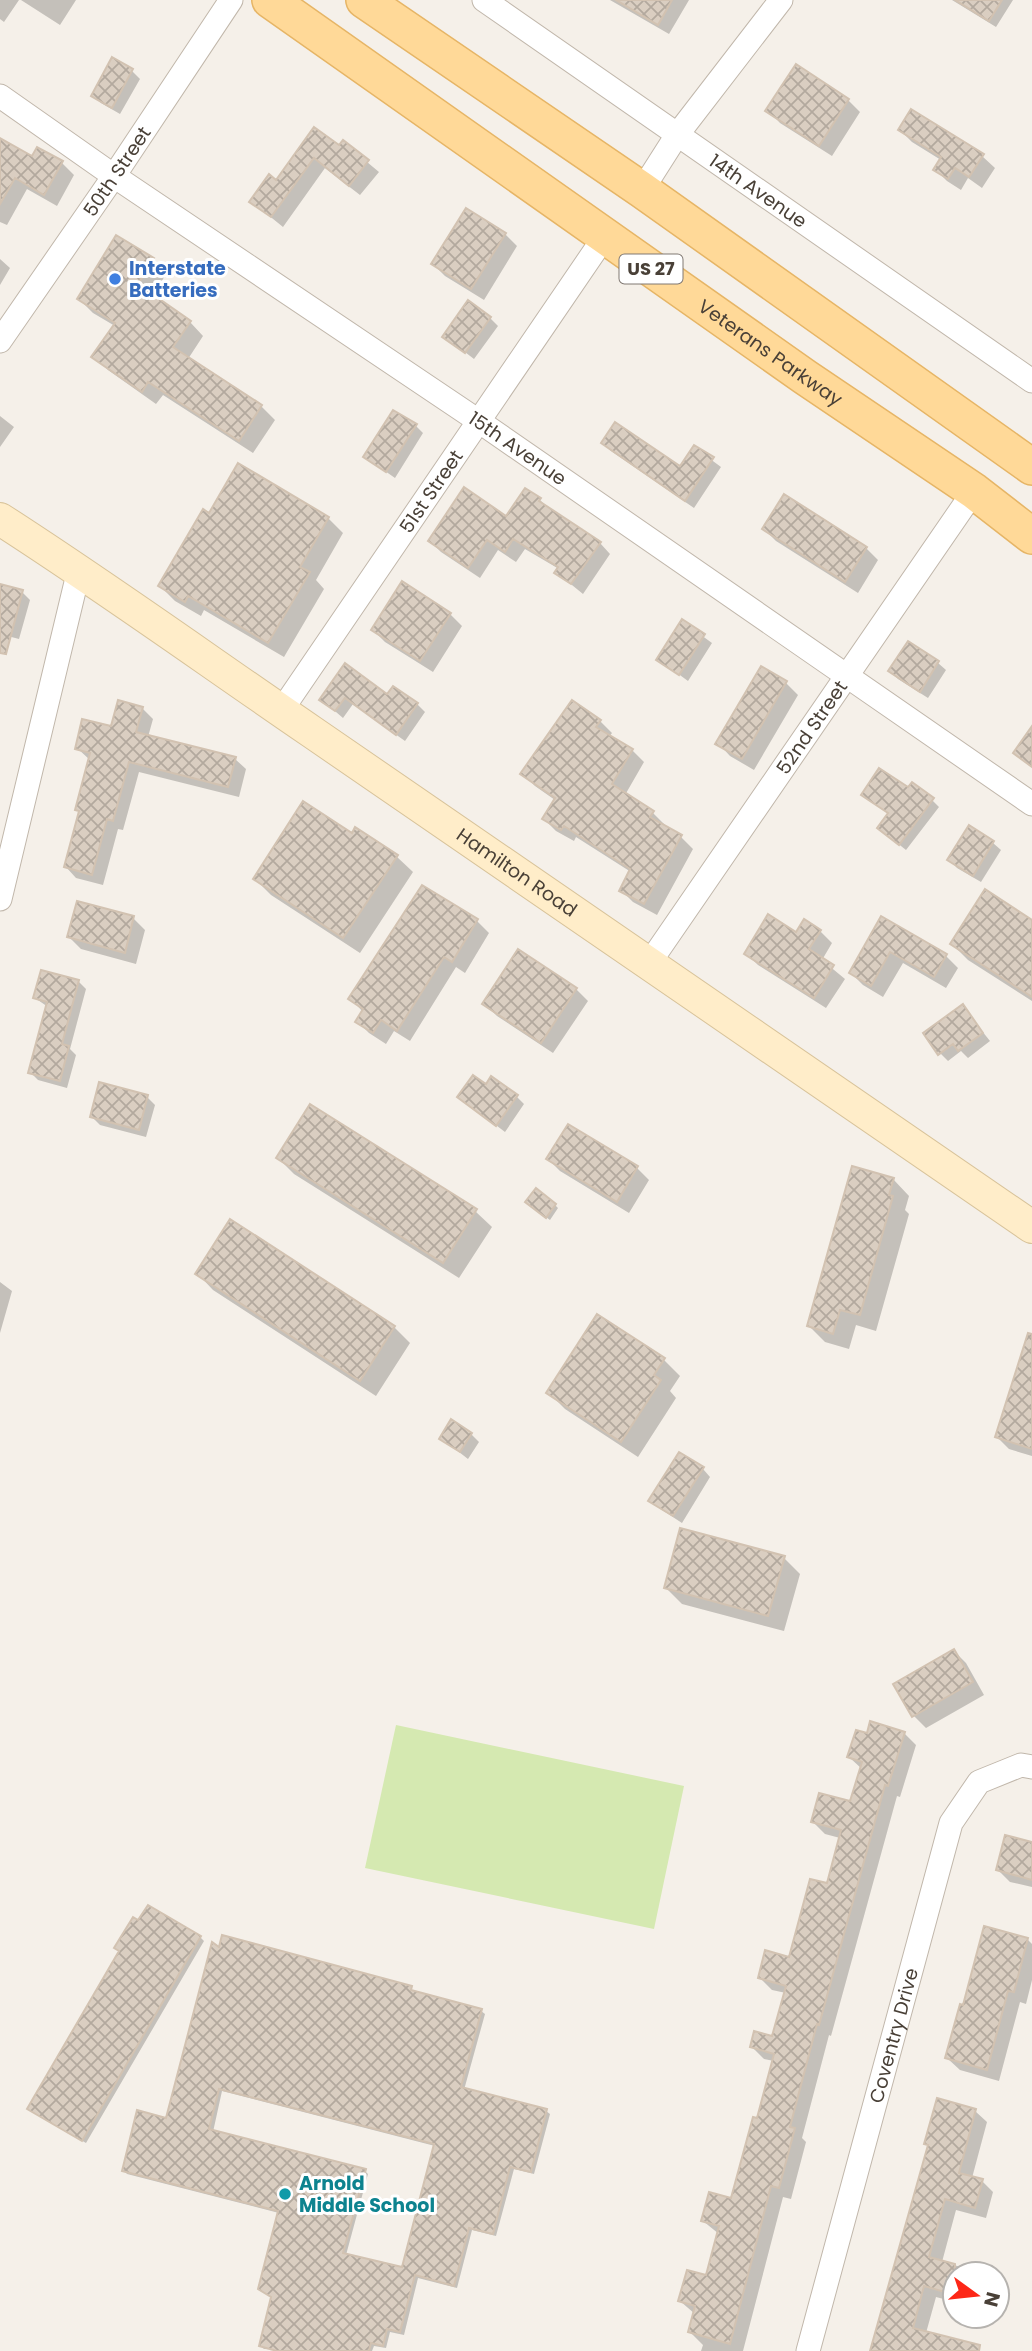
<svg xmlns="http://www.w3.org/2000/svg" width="1032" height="2351" font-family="Poppins,sans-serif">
  <defs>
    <pattern id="building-cross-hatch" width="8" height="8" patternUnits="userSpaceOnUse" patternTransform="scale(1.75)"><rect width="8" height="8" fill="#dacec1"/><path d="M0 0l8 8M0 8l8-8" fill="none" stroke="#b3a99e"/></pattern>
  </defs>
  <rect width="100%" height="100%" fill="#f5f0e9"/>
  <!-- grass -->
  <path fill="#d5e9b1" d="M 396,1725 L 684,1786 L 654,1929 L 365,1868 Z"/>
  <!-- shadow -->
  <path fill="#0003" fill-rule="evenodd" d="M 0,0 L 19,0 L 4,22 L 0,19 Z
    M 21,0 L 76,0 L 60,25 Z
    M 610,0 L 689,0 L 669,34 Z
    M 952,0 L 1013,0 L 996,27 Z
    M 796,66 L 848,100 L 860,112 L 832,156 L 780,123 L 768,110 Z
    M 132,71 L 140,79 L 120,114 L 101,103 L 93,95 Z
    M 315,129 L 339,147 L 343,142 L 379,172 L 360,195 L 325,168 L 283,227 L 252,202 L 277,182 Z
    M 900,130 L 982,156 L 995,168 L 982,188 L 968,178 L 961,190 L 947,181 L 935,169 L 941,160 L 912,142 Z
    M 0,140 L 32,158 L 38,149 L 62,163 L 74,175 L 57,206 L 27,189 L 7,225 L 0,222 Z
    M 505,234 L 517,246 L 484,300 L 445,276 L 433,264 Z
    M 0,259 L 10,268 L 0,285 Z
    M 153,260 L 166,274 L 153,296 L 190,322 L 203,336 L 188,359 L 261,406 L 275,420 L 253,453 L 163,395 L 156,404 L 108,370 L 94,356 L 115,326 L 93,313 L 79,299 Z
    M 490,318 L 498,326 L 474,359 L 444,336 Z
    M 0,416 L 14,427 L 0,447 Z
    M 416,426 L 423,433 L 395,478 L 365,457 Z
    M 603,443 L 680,469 L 694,447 L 721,467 L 694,508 L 611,451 Z
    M 239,465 L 328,518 L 343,533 L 316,580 L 324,589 L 284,657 L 204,610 L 201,616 L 175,601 L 160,586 L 210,515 Z
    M 540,500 L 549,509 L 600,543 L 610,554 L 583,594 L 556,572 L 559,569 L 525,549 L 516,562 L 498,550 L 480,578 L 441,552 L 430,541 L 507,518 Z
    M 764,529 L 866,548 L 878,560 L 858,593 L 776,541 Z
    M 0,586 L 22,592 L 30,600 L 19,639 L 0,634 Z
    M 450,614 L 462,626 L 433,672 L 385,642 L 373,630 Z
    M 683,622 L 712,643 L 688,681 L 658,659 Z
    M 938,663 L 946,670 L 928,698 L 898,679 L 890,671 Z
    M 345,666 L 388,696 L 417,704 L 425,712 L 405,741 L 353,704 L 343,718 L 322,700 Z
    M 761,668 L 786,683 L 798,695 L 754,770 L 730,756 L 718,743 Z
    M 142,708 L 153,719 L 148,737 L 235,759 L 246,769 L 239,797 L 139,772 L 123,830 L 118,829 L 103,885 L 76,878 L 66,867 L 80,813 L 77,810 L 90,760 L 77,748 Z
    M 600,721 L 612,733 L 609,737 L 632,750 L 644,762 L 625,795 L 653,813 L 665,825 L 663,827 L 681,837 L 693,849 L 657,915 L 633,902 L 621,890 L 631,872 L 576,837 L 574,841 L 556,831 L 544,819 L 555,800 L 535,786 L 523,774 Z
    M 908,789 L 932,800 L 939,807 L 906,850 L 886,834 L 889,814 L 863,795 Z
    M 970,828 L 993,843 L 1001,850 L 981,882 L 957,868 L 950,860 Z
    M 352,835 L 396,856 L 413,872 L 360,953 L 271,895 L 255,879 Z
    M 423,888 L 477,921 L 489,933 L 465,973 L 456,967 L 410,1041 L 394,1031 L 386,1044 L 369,1033 L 357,1021 L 363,1012 L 351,999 Z
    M 133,918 L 145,930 L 136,964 L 81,949 L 69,937 Z
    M 882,919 L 946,956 L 958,968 L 946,988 L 903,963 L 883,997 L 863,985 L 851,973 Z
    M 1032,922 L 1032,1001 L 968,960 L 952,944 Z
    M 820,931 L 832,943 L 822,960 L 845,979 L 826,1008 L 758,965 L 746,953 L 797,934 Z
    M 78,981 L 86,989 L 70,1049 L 76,1055 L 67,1088 L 38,1080 L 30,1072 L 48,1007 L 35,998 Z
    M 576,989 L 588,1001 L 553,1053 L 497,1016 L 485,1004 Z
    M 962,1006 L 990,1041 L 968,1058 L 961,1051 L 948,1061 L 940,1053 Z
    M 486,1086 L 517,1097 L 524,1104 L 505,1132 L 459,1097 Z
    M 147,1097 L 155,1105 L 146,1137 L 100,1125 L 92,1117 Z
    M 568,1126 L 637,1168 L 649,1180 L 629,1213 L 560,1171 L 548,1159 Z
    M 278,1158 L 475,1211 L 492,1227 L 459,1278 L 294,1174 Z
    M 893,1179 L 909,1196 L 905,1210 L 909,1214 L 876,1331 L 856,1325 L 849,1349 L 825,1342 L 809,1326 Z
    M 555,1205 L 558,1208 L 550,1220 L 531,1206 Z
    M 231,1221 L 394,1327 L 410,1343 L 376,1396 L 213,1290 L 197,1273 Z
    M 0,1282 L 12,1291 L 0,1333 Z
    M 1032,1343 L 1032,1456 L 1009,1449 L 997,1437 Z
    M 664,1360 L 680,1376 L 670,1391 L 676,1398 L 638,1457 L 565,1409 L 549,1393 Z
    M 471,1434 L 479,1442 L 468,1459 L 441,1438 Z
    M 703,1469 L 710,1477 L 682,1523 L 659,1508 L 651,1500 Z
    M 784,1558 L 800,1574 L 784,1631 L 682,1604 L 666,1588 Z
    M 954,1651 L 966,1663 L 984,1695 L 926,1728 L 914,1716 L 895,1685 Z
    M 904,1733 L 916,1745 L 900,1797 L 897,1796 L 831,2036 L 829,2035 L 802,2138 L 806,2142 L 791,2199 L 783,2197 L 743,2351 L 701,2351 L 703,2345 L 690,2332 L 695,2314 L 680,2301 L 707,2278 L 719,2234 L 703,2221 L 732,2200 L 774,2061 L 764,2059 L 752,2047 L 774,2038 L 786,1993 L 772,1990 L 760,1978 L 790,1959 L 828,1885 L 840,1838 L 825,1834 L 813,1822 L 852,1803 L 862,1769 L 849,1757 L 868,1735 Z
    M 1032,1844 L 1032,1887 L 1010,1882 L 998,1870 Z
    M 200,1937 L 204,1941 L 86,2143 L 33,2112 L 120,1952 Z
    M 1028,1940 L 1032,1944 L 1032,1980 L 1026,2004 L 1020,2002 L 999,2081 L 960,2070 L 947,2058 L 964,2007 Z
    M 220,1949 L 411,1987 L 414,1993 L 481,2011 L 485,2014 L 464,2090 L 546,2111 L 550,2114 L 534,2174 L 514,2169 L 496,2236 L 472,2230 L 457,2288 L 418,2278 L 404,2335 L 390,2332 L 386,2348 L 374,2346 L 372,2351 L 264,2349 L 261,2346 L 273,2298 L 279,2213 L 127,2174 L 124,2170 L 167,2120 ZM 222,2091 L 435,2146 L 403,2270 L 346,2255 L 368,2174 L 365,2171 L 213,2132 Z
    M 975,2111 L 987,2122 L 972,2178 L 982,2181 L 993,2192 L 986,2218 L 956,2210 L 942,2262 L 965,2268 L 971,2274 L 955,2274 L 955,2302 L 936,2297 L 926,2333 L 977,2351 L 872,2351 Z"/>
  <!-- building -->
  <path fill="url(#building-cross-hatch)" stroke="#d2c2b1" stroke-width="2" fill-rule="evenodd" d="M 616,0 L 672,0 L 658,25 Z
    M 955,0 L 1002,0 L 989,21 Z
    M 112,57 L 133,69 L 112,108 L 91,96 Z
    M 796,64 L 849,99 L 819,146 L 765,111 Z
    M 911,109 L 984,154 L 969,177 L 955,168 L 948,179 L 933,170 L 941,157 L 898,130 Z
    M 314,127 L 339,145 L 343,140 L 369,160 L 349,186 L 314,158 L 271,217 L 249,202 L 269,174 L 276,180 Z
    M 0,138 L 32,156 L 37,147 L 63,161 L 44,195 L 15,178 L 0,204 Z
    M 466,208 L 506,233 L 471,289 L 431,264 Z
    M 116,235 L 154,258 L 138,284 L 191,321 L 173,347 L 262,405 L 239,441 L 148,382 L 142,392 L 91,357 L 115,323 L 77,299 Z
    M 468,300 L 491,317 L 465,353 L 442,337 Z
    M 393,410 L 417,424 L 386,472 L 363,457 Z
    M 615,422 L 680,466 L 694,445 L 714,457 L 685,501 L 601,443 Z
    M 238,463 L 329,517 L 300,567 L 310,572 L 268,643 L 188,596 L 185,602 L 158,586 L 203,509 L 209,513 Z
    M 464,487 L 506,516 L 525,488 L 541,498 L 539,501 L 601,542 L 571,584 L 554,573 L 558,567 L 513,539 L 505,552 L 487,540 L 468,568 L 428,541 Z
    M 784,494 L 867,547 L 845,582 L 762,529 Z
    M 402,581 L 451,613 L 420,661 L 371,630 Z
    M 0,584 L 23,590 L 6,654 L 0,653 Z
    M 682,619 L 705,634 L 679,675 L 656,660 Z
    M 908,641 L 939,661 L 920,692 L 888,671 Z
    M 345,663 L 387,694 L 393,686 L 418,703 L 396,735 L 345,698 L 335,711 L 319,700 Z
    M 761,666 L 787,681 L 742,759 L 715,744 Z
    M 118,700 L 143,707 L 136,732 L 236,757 L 228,787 L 129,762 L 113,821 L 107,819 L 92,875 L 64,867 L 79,811 L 75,810 L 90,753 L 75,749 L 82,719 L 111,726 Z
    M 572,700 L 601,720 L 596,727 L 633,749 L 612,784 L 654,811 L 650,817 L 682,835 L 644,904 L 619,891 L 630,869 L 564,826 L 561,830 L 542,819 L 555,798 L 520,774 Z
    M 1032,726 L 1032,767 L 1013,753 Z
    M 879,768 L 908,787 L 912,782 L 934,798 L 899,845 L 877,828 L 888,813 L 861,795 Z
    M 303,801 L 352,833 L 355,827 L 398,855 L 343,938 L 253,879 Z
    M 969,825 L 994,841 L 973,876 L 947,860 Z
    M 422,885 L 478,919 L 452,962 L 444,957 L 397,1031 L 381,1020 L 373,1033 L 355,1022 L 363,1009 L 348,999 Z
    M 985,889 L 1032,920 L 1032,997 L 950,944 Z
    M 77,901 L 134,916 L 125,953 L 67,937 Z
    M 768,914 L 796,932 L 804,919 L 821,930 L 809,949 L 834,965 L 814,998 L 744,954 Z
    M 881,916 L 947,954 L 934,977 L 890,952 L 871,986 L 849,973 Z
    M 518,949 L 577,988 L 541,1043 L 482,1004 Z
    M 41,970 L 79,980 L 62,1044 L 69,1046 L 60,1081 L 28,1073 L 47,1002 L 33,998 Z
    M 963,1004 L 983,1033 L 958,1051 L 953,1044 L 938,1055 L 923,1033 Z
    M 473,1075 L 486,1084 L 491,1076 L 518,1095 L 496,1126 L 457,1097 Z
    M 99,1082 L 148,1095 L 139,1130 L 90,1117 Z
    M 310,1104 L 477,1209 L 443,1263 L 276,1158 Z
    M 568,1124 L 638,1166 L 617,1202 L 546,1159 Z
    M 852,1166 L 894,1178 L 889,1195 L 893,1196 L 860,1315 L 840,1310 L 833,1334 L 807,1326 Z
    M 536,1188 L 556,1204 L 546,1218 L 525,1202 Z
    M 230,1219 L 395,1326 L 360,1381 L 195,1274 Z
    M 597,1314 L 665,1358 L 654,1375 L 661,1380 L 621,1442 L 546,1393 Z
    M 1028,1333 L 1032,1334 L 1032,1449 L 995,1437 Z
    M 451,1419 L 472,1433 L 460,1452 L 439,1439 Z
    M 679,1452 L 704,1467 L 673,1516 L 648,1501 Z
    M 680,1528 L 785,1556 L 768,1616 L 664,1588 Z
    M 954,1649 L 973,1682 L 912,1717 L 893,1684 Z
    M 870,1721 L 905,1732 L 888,1786 L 885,1785 L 819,2025 L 817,2024 L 790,2127 L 795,2128 L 779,2188 L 771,2186 L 730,2344 L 688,2332 L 695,2306 L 678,2301 L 687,2270 L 706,2275 L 719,2226 L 701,2221 L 709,2192 L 731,2198 L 753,2117 L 757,2118 L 774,2054 L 750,2047 L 754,2031 L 772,2036 L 786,1986 L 758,1978 L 765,1950 L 789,1957 L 810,1879 L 827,1883 L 841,1830 L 811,1822 L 819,1793 L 850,1801 L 862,1762 L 847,1757 L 856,1730 L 867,1733 Z
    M 1005,1835 L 1032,1842 L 1032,1880 L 996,1870 Z
    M 148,1905 L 201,1936 L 82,2141 L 27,2109 L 119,1951 L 114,1948 L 133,1917 L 138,1920 Z
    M 984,1926 L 1028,1938 L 1014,1992 L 1008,1991 L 987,2070 L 945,2058 L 960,2004 L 963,2005 Z
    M 222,1935 L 412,1986 L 411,1990 L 482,2009 L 461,2087 L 547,2109 L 531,2172 L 510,2167 L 493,2234 L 469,2228 L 454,2286 L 415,2275 L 400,2332 L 387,2329 L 383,2346 L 371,2343 L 369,2351 L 277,2351 L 259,2346 L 271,2297 L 258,2289 L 278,2211 L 122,2171 L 137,2110 L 166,2118 L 212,1942 L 219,1947 ZM 219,2089 L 434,2144 L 402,2267 L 343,2253 L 366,2169 L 209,2129 Z
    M 937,2098 L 976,2109 L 959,2173 L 983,2179 L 975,2208 L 945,2199 L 929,2257 L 955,2264 L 955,2295 L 924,2286 L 913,2328 L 980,2345 L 979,2351 L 870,2351 L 928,2145 L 924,2144 Z"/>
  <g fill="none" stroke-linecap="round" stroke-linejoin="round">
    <!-- street casing -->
    <g stroke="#c1b7ab" stroke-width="25">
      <g id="street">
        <path id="s1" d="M 484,0 L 1032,381"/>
        <path id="s2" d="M 0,96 L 114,176 L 480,422 L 1032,804"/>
        <path d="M 642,190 L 677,135 L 781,0"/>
        <path id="s3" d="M 0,341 L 114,176 L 231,0"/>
        <path id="s4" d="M 281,711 L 605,236"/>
        <path d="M 0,899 L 79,570"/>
        <path id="s5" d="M 650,962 L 974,491"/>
        <path id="s6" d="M 808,2351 L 951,1823 L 979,1782 L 1021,1765 L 1032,1767"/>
      </g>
    </g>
    <!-- secondary casing -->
    <g stroke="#d8c39a" stroke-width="34">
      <g id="secondary">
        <path id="s7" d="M 0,519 C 106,587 208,661 312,732 C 553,896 793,1061 1032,1227"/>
      </g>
    </g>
    <!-- primary casing -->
    <g stroke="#e6b566" stroke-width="38">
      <g id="primary">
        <path id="s8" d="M 270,0 L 805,377 L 974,491 L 1032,536"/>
        <path d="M 364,0 L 642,190 L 1032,467"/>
      </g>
    </g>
    <!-- street -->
    <use href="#street" stroke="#fff" stroke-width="23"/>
    <!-- secondary -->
    <use href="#secondary" stroke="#ffedc9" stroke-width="32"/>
    <!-- primary -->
    <use href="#primary" stroke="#ffd998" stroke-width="35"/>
  </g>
  <!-- markers -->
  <circle fill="#3f7fe0" stroke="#fff" stroke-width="2.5" cx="115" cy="279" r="7"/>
  <circle fill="#0f9aa8" stroke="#fff" stroke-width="2.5" cx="285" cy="2194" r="7"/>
  <g text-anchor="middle" stroke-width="6" stroke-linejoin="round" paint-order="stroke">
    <!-- shield labels -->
    <rect fill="#fff" stroke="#807973" stroke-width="2" x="619.5" y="254.5" width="63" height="29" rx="5"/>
    <g font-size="18" font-weight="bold" fill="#494037">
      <text x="651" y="275">US 27</text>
    </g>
    <!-- street labels -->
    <g font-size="19" fill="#494037" stroke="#fff">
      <text dy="7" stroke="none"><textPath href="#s3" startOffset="206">50th Street</textPath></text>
      <text dy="7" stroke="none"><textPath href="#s1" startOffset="334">14th Avenue</textPath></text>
      <text dy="7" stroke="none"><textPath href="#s8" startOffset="612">Veterans Parkway</textPath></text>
      <text dy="7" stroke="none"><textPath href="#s2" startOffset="626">15th Avenue</textPath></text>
      <text dy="7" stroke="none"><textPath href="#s4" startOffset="266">51st Street</textPath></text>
      <text dy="7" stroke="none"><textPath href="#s5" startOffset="285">52nd Street</textPath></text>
      <text dy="7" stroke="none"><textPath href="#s7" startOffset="626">Hamilton Road</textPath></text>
      <text dy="7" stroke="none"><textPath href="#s6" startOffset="327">Coventry Drive</textPath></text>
    </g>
    <!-- shop labels -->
    <g font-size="19" font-weight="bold" fill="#366cbe" stroke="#fff" text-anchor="start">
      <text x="129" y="275">Interstate<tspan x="129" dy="22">Batteries</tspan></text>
    </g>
    <!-- culture labels -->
    <g font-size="19" font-weight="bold" fill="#0d838f" stroke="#fff" text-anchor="start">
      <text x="299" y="2190">Arnold<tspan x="299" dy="22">Middle School</tspan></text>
    </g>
  </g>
  <!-- north arrow -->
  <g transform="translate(976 2295) rotate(105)"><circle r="33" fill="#ffffff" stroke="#b6b3af" stroke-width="2"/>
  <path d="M0-5L12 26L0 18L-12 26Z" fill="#fd2717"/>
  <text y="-10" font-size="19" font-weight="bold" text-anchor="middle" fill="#494037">N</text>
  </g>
</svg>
